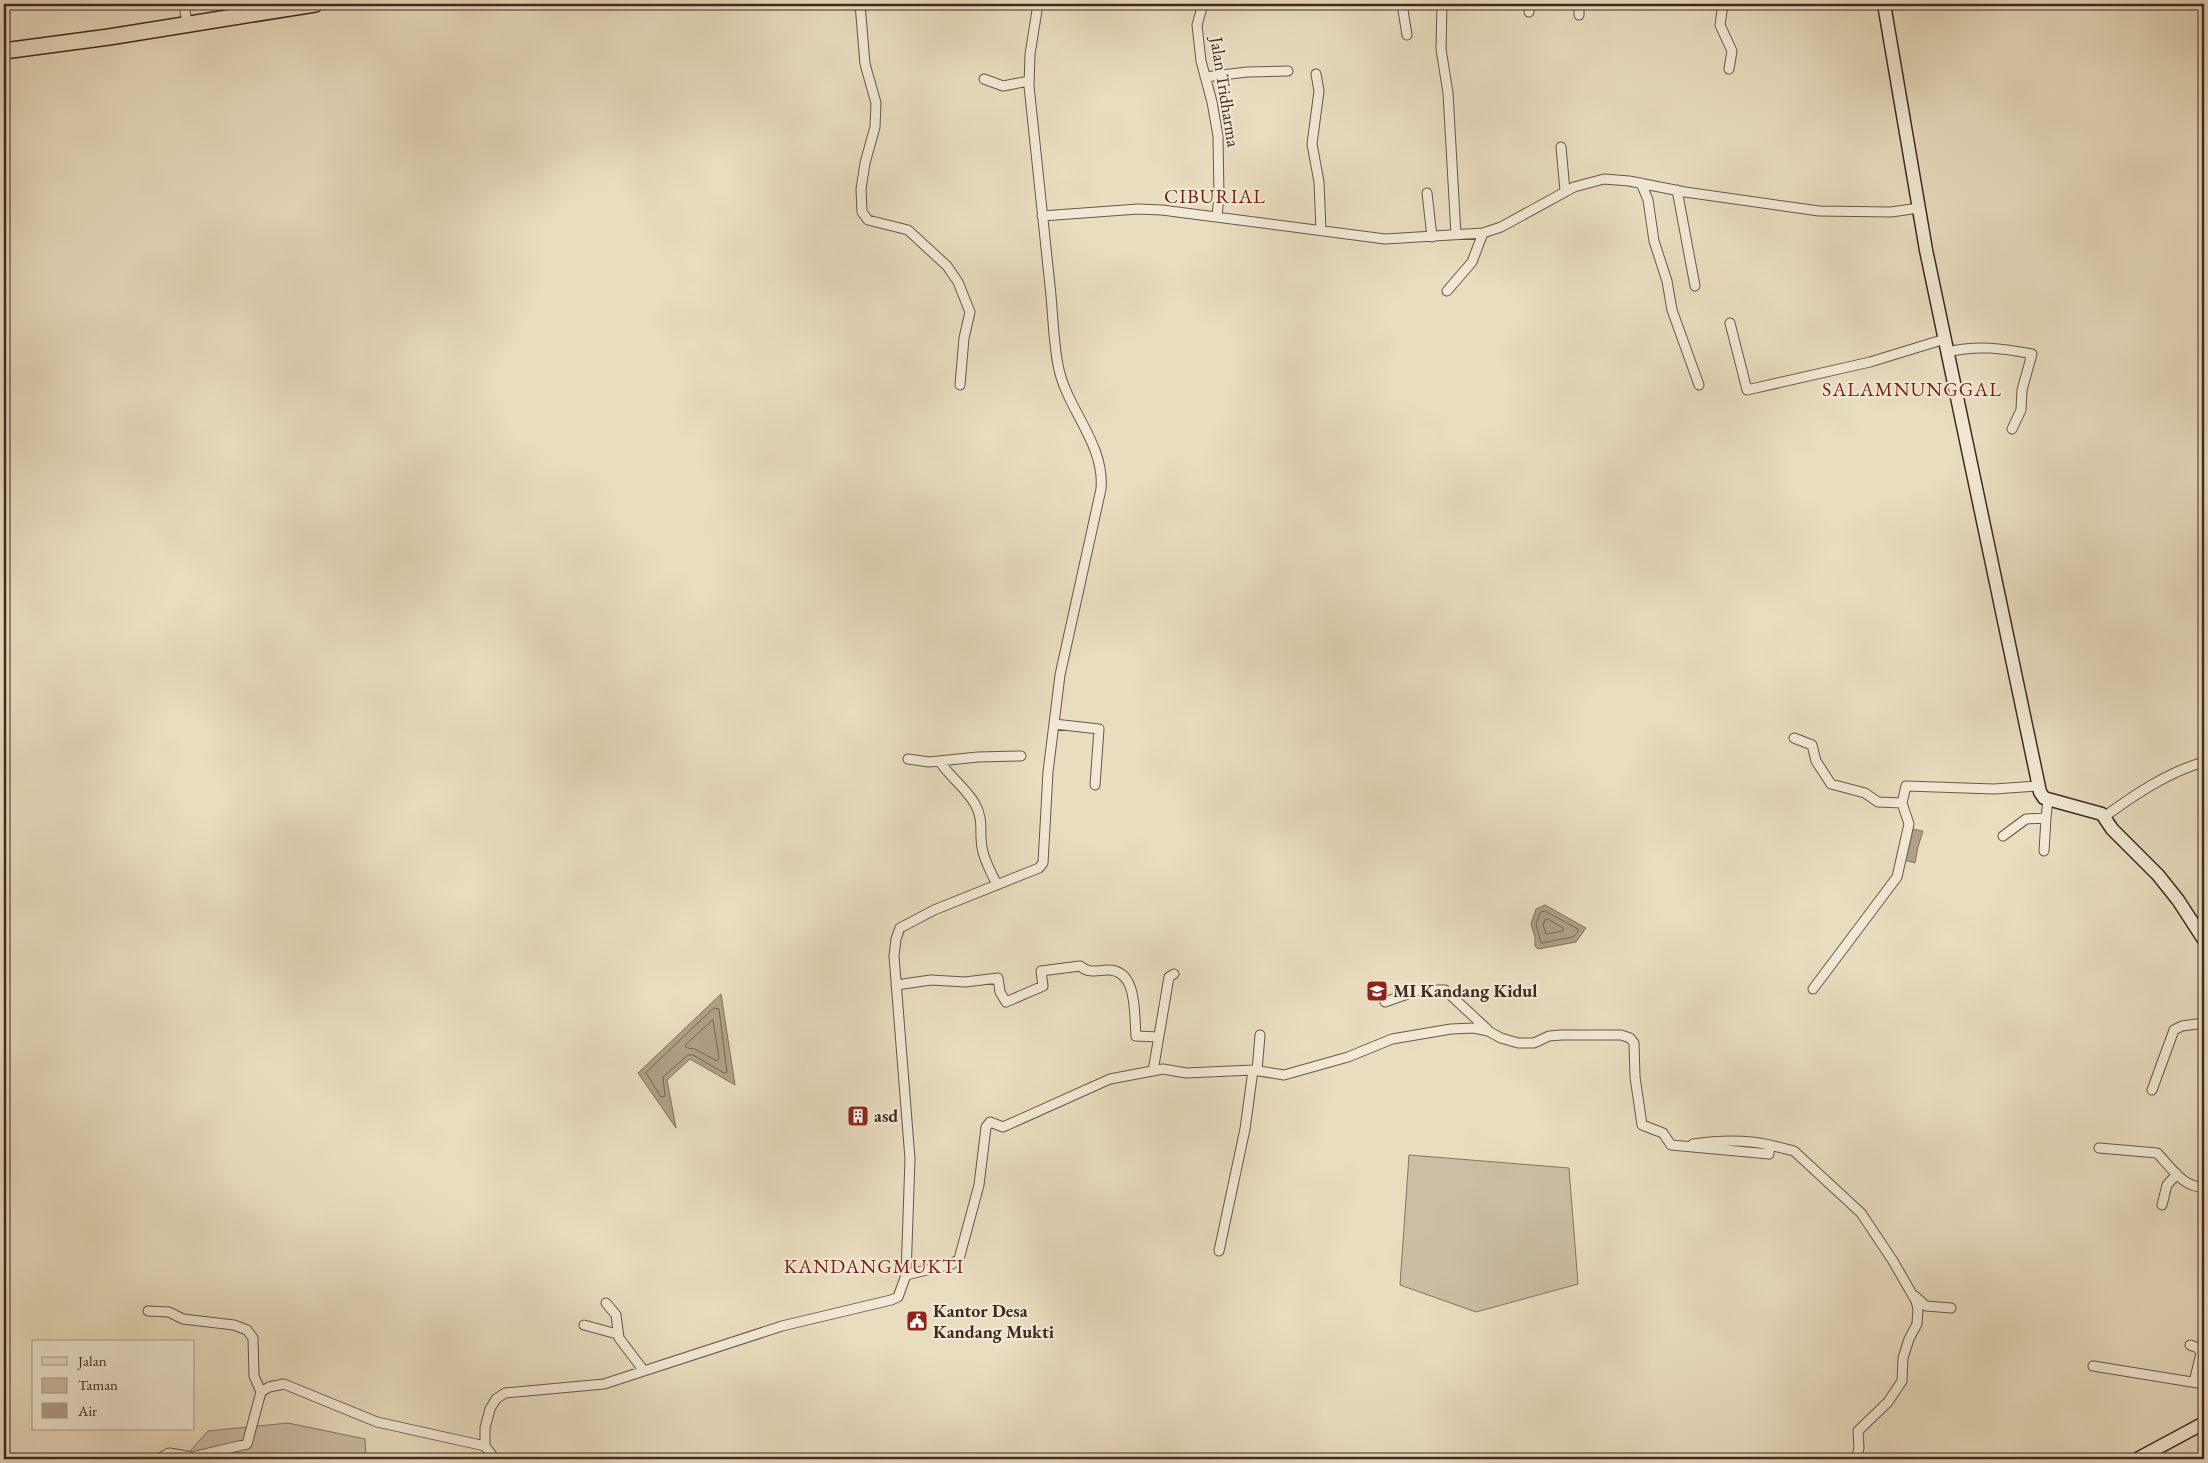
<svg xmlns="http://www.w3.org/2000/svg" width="2208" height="1463" font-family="'EB Garamond',serif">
  <rect width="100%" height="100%" fill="#e9ddbf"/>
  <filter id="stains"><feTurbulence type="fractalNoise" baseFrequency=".004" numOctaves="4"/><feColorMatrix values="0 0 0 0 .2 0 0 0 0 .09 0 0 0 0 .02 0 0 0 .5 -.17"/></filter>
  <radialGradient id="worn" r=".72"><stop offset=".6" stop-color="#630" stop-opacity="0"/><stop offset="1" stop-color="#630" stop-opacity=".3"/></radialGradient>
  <!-- green -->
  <path fill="#ccbea4" stroke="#867461" d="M 1409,1155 L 1569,1168 L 1578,1284 L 1476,1312 L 1400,1285 Z
    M 288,1423 L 365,1439 L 366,1459 L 183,1459 L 208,1431 Z"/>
  <!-- water -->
  <path fill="#b0a088" stroke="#83705e" d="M 1912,829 L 1923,831 L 1918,847 L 1915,863 L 1904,860 Z
    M 1545,905 L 1586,928 L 1576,942 L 1538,949 L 1535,946 L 1535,937 L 1531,924 L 1536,909 Z
    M 721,994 L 735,1085 L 690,1059 L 667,1080 L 676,1128 L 638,1073 Z"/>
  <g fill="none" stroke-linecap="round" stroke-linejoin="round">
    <!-- shore -->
    <path stroke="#786453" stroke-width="1" d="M 1545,911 L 1578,929 L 1578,932 L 1573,937 L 1541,943 L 1536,924 L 1540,913 Z
      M 1548,919 L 1563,928 L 1563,931 L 1546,934 L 1543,925 L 1545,920 Z
      M 714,1008 L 719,1009 L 727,1072 L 724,1073 L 693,1055 L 688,1055 L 663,1077 L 665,1096 L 661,1097 L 646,1073 Z
      M 713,1020 L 719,1058 L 717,1061 L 695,1049 L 687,1048 L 685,1046 Z"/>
    <!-- street casing -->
    <g stroke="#6a5646" stroke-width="11">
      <path id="street" d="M 184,4 L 187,24
        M 860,4 L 865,64 L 876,103 L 875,127 L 865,163 L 861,189 L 862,212 L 868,220 L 908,230 L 947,266 L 958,282 L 970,312 L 964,338 L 960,385
        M 1203,4 L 1197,25 L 1201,61 L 1212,102 L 1218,136 L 1219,196 L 1217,216
        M 1402,4 L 1407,35
        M 1442,4 L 1441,49 L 1448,93 L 1456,235
        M 1579,4 L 1579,15
        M 1723,4 L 1720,25 L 1732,51 L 1729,69
        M 1529,12 L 1530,4
        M 1316,74 L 1319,91 L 1312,144 L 1319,182 L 1321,230
        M 1205,77 L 1247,72 L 1288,71
        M 984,79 L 1003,86 L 1029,81
        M 1561,147 L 1565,191
        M 1641,183 L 1648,200 L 1654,241 L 1667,281 L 1672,310 L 1699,385
        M 1677,190 L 1695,286
        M 1427,193 L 1432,237
        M 1042,216 L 1138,209 L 1162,210 L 1385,239 L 1483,233 L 1501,227 L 1574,187 L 1604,179 L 1629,181 L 1685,192 L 1819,211 L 1891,212 L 1919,208
        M 1447,291 L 1472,262 L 1483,233
        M 1730,323 L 1747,390 L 1870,362 L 1945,339
        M 1947,352 C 1977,345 2002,348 2032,354 L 2022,390 L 2021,410 L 2012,429
        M 1054,724 L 1099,729 L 1095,785
        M 1794,738 L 1812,745 L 1816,761 L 1831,784 L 1865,793 L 1878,802 L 1902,803
        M 908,759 L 929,762 L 978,757 L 1021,756
        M 940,762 C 950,777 966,788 975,804 C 985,822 978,834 983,852 C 986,864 992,874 997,885
        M 2104,817 C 2134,795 2168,772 2204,762
        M 2003,836 L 2026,819 L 2046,818 L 2048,799
        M 2044,851 L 2046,818
        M 896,985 L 931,980 L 965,982 L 998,978 L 1000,992 L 1006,1002 L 1043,986 L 1041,971 L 1080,966 C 1088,973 1096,971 1106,970 C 1138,968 1134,1013 1136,1036 L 1158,1037
        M 1813,989 L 1897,877 L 1909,824 L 1902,803 L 1906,786 L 1994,789 L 2039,786
        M 1385,1002 L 1419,990 L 1445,990 L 1488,1030
        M 1153,1071 L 1169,977 L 1174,974
        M 1257,1071 L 1260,1035
        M 2152,1090 L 2174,1030 L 2182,1026 L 2204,1023
        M 1693,1144 C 1720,1140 1744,1139 1770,1145
        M 2099,1148 L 2157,1153 C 2170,1166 2183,1188 2204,1187
        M 2162,1205 L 2167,1185 L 2177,1174
        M 1219,1251 L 1245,1129 L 1253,1070
        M 906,1275 L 952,1264 L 959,1259 L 979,1185 L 986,1127 L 990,1122 L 1003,1127 L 1110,1079 L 1163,1069 L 1186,1073 L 1253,1070 L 1284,1075 L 1348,1057 L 1392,1039 L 1451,1029 L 1474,1028 L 1488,1031 L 1501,1038 L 1518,1043 L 1534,1043 L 1549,1036 L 1561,1035 L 1621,1035 L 1630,1038 L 1634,1043 L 1635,1077 L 1642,1125 L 1663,1133 L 1671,1145 L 1769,1154 L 1770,1145 L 1794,1151 L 1861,1213 L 1893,1261 L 1916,1301 L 1918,1309 L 1917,1324 L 1909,1339 L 1903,1358 L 1902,1381 L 1888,1402 L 1858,1431 L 1859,1448 L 1856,1459
        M 1915,1296 L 1926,1306 L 1951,1308
        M 606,1303 L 616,1315 L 619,1338 L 644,1371
        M 148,1311 L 169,1312 L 183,1319 L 234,1325 L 247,1330 L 253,1338 L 254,1376 L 261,1392
        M 584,1325 L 617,1334
        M 2190,1345 L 2198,1348 L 2201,1353 L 2194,1382
        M 2093,1366 L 2204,1384
        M 158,1459 L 169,1453 L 192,1457 L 247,1444 L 261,1392 L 269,1387 L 284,1384 L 377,1422 L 485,1446
        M 495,1459 L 485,1446 L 485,1428 L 490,1409 L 496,1399 L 505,1393 L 604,1384 L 782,1326 L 891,1300 L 898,1297 L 906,1275 L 910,1159 L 894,956 L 896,939 L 900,928 L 934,910 L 1039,868 L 1043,863 L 1048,772 L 1060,675 L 1101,489 C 1105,443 1066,409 1058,365 C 1053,339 1053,312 1050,286 C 1043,219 1036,153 1029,86 L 1030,54 L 1038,4"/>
    </g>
    <!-- secondary casing -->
    <g stroke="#40291e" stroke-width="15">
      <path id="secondary" d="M 1884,4 L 1926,250 L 2040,792 L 2044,798 L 2102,814 L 2112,829 L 2158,875 L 2178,900 L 2204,940
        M 2137,1459 L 2204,1423"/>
    </g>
    <!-- primary casing -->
    <g stroke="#40291e" stroke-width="18">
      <path id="primary" d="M 4,51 L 109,37 L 315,4"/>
    </g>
    <!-- street -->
    <use href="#street" stroke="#f1e9d5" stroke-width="9"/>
    <!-- secondary -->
    <use href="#secondary" stroke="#f1e9d5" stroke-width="12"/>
    <!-- primary -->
    <use href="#primary" stroke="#e9ddbf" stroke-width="15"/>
  </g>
  <!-- icons -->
  <defs>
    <g id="school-square" transform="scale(1.125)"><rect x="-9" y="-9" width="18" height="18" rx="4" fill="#8f2418" stroke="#f1e9d5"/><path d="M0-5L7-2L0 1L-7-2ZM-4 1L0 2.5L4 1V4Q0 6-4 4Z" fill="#fff"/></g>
    <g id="building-square" transform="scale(1.125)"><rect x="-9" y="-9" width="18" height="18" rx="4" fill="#8f2418" stroke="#f1e9d5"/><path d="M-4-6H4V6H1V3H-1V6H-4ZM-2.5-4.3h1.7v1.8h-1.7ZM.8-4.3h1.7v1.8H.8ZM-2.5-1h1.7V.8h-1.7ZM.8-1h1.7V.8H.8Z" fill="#fff"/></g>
    <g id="civic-square" transform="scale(1.125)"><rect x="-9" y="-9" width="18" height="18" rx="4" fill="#8f2418" stroke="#f1e9d5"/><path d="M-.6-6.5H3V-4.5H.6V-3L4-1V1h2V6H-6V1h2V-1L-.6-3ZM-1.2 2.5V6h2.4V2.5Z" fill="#fff"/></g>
  </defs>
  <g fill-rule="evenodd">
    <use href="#school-square" x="1377" y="991"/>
    <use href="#building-square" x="858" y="1116"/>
    <use href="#civic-square" x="917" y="1321"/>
  </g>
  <g text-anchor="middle" stroke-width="4.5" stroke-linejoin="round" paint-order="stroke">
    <!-- street labels -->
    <g font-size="18" fill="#40291e" stroke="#f1e9d5">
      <text transform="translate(1225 92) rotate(81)" y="6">Jalan Tridharma</text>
    </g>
    <!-- poi labels -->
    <g font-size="18" font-weight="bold" fill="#40291e" stroke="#f1e9d5" text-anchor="start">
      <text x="1393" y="997">MI Kandang Kidul</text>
      <text x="874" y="1122">asd</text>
      <text x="933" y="1317">Kantor Desa<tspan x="933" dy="21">Kandang Mukti</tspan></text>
    </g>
    <!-- quarter labels -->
    <g font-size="20" letter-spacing="1" fill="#7a1f14" stroke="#f1e9d5">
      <text x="1215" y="203">CIBURIAL</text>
      <text x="1912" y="396">SALAMNUNGGAL</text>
      <text x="874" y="1273">KANDANGMUKTI</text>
    </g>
  </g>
  <!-- margin -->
  <rect width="2208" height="1463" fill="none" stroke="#e9ddbf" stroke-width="20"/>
  <rect x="5" y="5" width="2198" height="1453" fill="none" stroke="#40291e" stroke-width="2.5"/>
  <rect x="10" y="10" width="2188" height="1443" fill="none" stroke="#40291e"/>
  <!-- legend -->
  <rect x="32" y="1340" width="162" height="90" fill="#f1e9d5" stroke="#aa9c8c"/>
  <rect x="42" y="1357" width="25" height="8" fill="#e9ddbf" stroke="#aa9c8c"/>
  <text x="78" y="1366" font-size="15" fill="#40291e">Jalan</text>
  <rect x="42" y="1378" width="25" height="15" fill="#ccbea4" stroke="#aa9c8c"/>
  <text x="78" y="1390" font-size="15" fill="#40291e">Taman</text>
  <rect x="42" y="1403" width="25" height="15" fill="#b0a088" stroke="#aa9c8c"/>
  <text x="78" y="1416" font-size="15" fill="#40291e">Air</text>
  <rect width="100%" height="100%" filter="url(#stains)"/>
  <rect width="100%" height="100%" fill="url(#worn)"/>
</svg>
